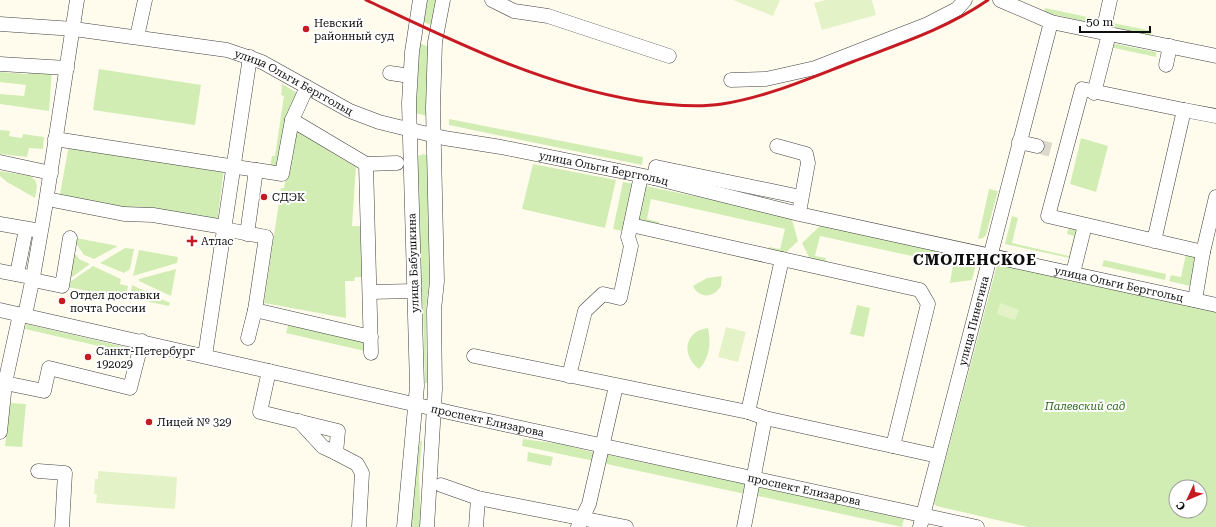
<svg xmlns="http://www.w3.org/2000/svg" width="1216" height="527" font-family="'Roboto Serif',serif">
  <rect width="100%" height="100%" fill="#fffcee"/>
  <!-- green -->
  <path fill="#d2edb4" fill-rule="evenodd" d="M 425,0 L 437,0 L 431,25 L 423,22 Z
    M 1045,8 L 1102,20 L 1101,25 L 1047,13 L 1044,12 Z
    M 1108,22 L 1152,31 L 1151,35 L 1107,26 Z
    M 419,43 L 429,47 L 427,116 L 415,113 Z
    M 1111,43 L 1156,52 L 1156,57 L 1110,47 Z
    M 31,67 L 52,69 L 49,111 L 0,104 L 0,94 L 24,96 L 26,85 L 0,82 L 0,72 L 28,74 Z
    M 99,69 L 201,85 L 195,125 L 93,110 Z
    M 282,84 L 299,94 L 280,169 L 270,168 L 272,156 L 275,156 L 284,96 L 281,95 Z
    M 449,119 L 643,157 L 642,165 L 449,125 Z
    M 298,129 L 330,148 L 329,151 L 356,167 L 352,226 L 365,226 L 362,277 L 355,277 L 354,281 L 345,281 L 346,318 L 264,303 L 281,188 L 284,188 L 292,135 Z
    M 0,130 L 10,131 L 9,136 L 22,138 L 23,134 L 44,137 L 43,149 L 29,148 L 27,157 L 0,154 Z
    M 1081,138 L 1108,146 L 1096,192 L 1070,184 Z
    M 69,145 L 224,168 L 217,223 L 59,199 Z
    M 424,154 L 428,156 L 431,269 L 426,309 L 427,383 L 425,383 L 423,309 L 417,268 L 417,156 Z
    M 533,164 L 616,180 L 605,228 L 522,209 Z
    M 0,171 L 30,176 L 35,180 L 37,186 L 35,198 L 7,182 L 0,176 Z
    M 623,182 L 636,184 L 627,232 L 613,229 Z
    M 641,185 L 791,216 L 798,241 L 782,256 L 768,253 L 769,247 L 780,249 L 785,229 L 651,199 L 647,219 L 659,222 L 658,228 L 634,223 Z
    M 989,189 L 998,191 L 986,235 L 983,238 L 978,239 Z
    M 1012,216 L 1018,218 L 1012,243 L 1069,256 L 1074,236 L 1067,234 L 1070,223 L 1082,226 L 1074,259 L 1005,244 Z
    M 822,224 L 977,260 L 972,280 L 950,283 L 953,265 L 820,236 L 815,256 L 826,258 L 825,266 L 812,263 L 802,243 Z
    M 76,238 L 118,246 L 94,259 L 84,255 L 75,242 Z
    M 125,248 L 134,249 L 130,269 L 124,273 L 100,263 Z
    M 139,250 L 178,257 L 177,263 L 133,276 Z
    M 73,251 L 79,259 L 90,264 L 68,280 Z
    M 1201,252 L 1194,287 L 1169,281 L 1171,275 L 1181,277 L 1186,254 Z
    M 1104,260 L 1166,274 L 1165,280 L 1102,266 Z
    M 1001,264 L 1216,311 L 1216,527 L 1028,527 L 936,506 L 934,503 L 997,265 ZM 1176,487 L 1200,487 L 1200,511 L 1176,511 Z
    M 93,266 L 121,279 L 120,284 L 128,286 L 126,298 L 67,287 L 67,284 Z
    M 176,269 L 171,296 L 139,281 L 139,279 Z
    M 722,276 L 721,286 C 714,298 699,299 693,286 L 707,278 Z
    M 132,285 L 170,303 L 169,306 L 130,298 Z
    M 857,305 L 870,308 L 864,337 L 850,334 Z
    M 289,322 L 369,341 L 369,352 L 286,333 Z
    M 26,324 L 134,349 L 133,354 L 25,329 Z
    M 708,328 C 711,342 710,358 699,369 C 681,356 684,331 708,328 Z
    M 10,403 L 26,404 L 22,447 L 5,446 Z
    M 523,439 L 561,444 L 596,453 L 594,461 L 522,446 Z
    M 420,441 L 422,441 L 419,475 L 421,527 L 409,527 Z
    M 528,452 L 553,457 L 551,466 L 527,461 Z
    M 604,454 L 747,484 L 745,494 L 602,463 Z
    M 756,486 L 904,519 L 902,527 L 754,495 Z"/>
  <!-- pitch -->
  <path fill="#e4f3c7" d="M 733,0 L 780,0 L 773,16 Z
    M 825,0 L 872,0 L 876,15 L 822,30 L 814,3 Z
    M 1000,303 L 1019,310 L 1015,320 L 997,314 Z
    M 726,327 L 746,332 L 738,362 L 718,357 Z
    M 98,471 L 177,477 L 175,509 L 96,503 L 97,494 L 94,494 L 95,479 L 98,479 Z"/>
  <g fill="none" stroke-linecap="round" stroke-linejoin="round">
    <!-- minor-tunnel -->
    <path stroke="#dbd8cc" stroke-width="14" stroke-dasharray="14 7" stroke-linecap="butt" d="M 1037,146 L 1055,151"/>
    <!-- minor casing -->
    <g stroke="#404040" stroke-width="15">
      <g id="minor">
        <path d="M 492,0 L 514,11 L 548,16 L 669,56"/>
        <path d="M 1000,0 L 1051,22 L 1216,56"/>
        <path id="s1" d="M 0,24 L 74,29 L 227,50 L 262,62 L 350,111 L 379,122 L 444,138 L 501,147 L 654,178 L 799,214 L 1216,305"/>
        <path d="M 1103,32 L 1110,0"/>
        <path d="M 137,37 L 145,0"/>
        <path d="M 0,64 L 67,68"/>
        <path d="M 1166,65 L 1170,46"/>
        <path d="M 390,73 L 410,76"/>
        <path d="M 731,80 L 766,79 L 815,68 L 928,24 L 957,9 L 965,0"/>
        <path d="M 1094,93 L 1109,34"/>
        <path d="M 1184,110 L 1216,116"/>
        <path d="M 292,120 L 366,164 L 371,353"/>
        <path d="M 55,139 L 282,174 L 292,120 L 307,87"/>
        <path d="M 1019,142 L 1037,146"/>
        <path d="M 777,146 L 806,154 L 808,163 L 800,207"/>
        <path d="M 0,162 L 51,173"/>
        <path d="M 366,164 L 397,163"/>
        <path d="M 654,178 L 656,167 L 801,197"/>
        <path d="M 47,199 L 124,214 L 153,215 L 218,226 L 224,229 L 266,237 L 255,310 L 371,337"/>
        <path d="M 0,224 L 35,230"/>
        <path d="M 631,225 L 782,259"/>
        <path d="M 247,234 L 256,170"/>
        <path d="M 1154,241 L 1184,110 L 1082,89 L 1048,216 L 1203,252"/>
        <path d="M 0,271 L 25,276"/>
        <path d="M 1073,273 L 1085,225"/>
        <path d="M 17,274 L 26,229"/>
        <path d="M 33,280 L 62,286 L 70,238"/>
        <path d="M 370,292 L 414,291"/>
        <path d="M 1195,300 L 1203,252 L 1216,197"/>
        <path id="s2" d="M 0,310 L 457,414 L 977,527"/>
        <path d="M 20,314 L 5,383 L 44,391 L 49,368 L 130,388 L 142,341"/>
        <path d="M 25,315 L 33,277 L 45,208 L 77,0"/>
        <path d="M 248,338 L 255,310"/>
        <path d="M 205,356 L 250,57"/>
        <path d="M 474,356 L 748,412 L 765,418 L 938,456"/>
        <path d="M 269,371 L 260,412 L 338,431 L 336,453 L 357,464 L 362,473 L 359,527"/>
        <path d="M 569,376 L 585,311 L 603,294 L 620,298 L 631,246 L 628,237 L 641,176"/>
        <path d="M 0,382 L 5,383 L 0,432"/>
        <path d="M 748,412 L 782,259 L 920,290 L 928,304 L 893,446"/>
        <path d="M 299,421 L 323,447 L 336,453"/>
        <path d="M 38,471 L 65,473 L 62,527"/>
        <path d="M 441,485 L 478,498 L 626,527"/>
        <path d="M 404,527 L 417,386 L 409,103 L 412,52 L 420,0"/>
        <path d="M 427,527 L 435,389 L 434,310 L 437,281 L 433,108 L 435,42 L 443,0"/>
        <path d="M 476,527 L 478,498"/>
        <path d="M 578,527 L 589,504 L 616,386"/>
        <path d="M 744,527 L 765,418"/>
        <path id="s3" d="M 920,527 L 1051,22"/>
      </g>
    </g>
    <!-- minor -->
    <use href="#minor" stroke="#fff" stroke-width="14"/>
    <!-- rail -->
    <path stroke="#c81a23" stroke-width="3" d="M 366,0 C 455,42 541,85 639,101 C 666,105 696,108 722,104 C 767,97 810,78 852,62 C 899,44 946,29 988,0"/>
  </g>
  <!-- markers -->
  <g fill="#c81a23" stroke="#fff" stroke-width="1.5">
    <circle cx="306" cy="29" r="4"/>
    <circle cx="264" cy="197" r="4"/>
    <path d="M190 235h4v4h4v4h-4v4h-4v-4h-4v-4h4z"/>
    <circle cx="62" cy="301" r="4"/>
    <circle cx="88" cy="357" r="4"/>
    <circle cx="149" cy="422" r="4"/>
  </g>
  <g text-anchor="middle" stroke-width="4" stroke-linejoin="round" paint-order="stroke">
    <!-- poi labels -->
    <g font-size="11" fill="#0d0d0d" stroke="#fff" text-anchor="start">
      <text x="314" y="27">Невский<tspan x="314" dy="13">районный суд</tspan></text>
      <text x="272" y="201">СДЭК</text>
      <text x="201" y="245">Атлас</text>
      <text x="70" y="299">Отдел доставки<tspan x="70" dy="13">почта России</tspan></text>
      <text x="96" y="355">Санкт-Петербург<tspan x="96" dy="13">192029</tspan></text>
      <text x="157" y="426">Лицей № 329</text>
    </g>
    <!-- street labels -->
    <g font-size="11" fill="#0d0d0d" stroke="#fff">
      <text dy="4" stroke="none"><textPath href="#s1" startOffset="303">улица Ольги Берггольц</textPath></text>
      <text dy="4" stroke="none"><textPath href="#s1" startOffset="627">улица Ольги Берггольц</textPath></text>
      <text transform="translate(413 263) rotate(-92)" y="4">улица Бабушкина</text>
      <text dy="4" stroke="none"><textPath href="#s1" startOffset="1155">улица Ольги Берггольц</textPath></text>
      <text dy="4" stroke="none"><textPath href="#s3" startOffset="213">улица Пинегина</textPath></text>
      <text dy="4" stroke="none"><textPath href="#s2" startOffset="500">проспект Елизарова</textPath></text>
      <text dy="4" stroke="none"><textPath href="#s2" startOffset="824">проспект Елизарова</textPath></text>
    </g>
    <!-- park labels -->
    <g font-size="11" font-style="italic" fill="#2a6a19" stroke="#fff">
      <text x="1085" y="410">Палевский сад</text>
    </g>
    <!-- district labels -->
    <g font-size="15" font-weight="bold" letter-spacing="1" fill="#0d0d0d" stroke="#fff">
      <text x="975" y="265">СМОЛЕНСКОЕ</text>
    </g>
  </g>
  <!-- north arrow -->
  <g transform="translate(1188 499) rotate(226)"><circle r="19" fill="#ffffff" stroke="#9e9e9e"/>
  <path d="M0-3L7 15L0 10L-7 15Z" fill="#c81a23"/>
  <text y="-6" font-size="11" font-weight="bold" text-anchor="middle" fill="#0d0d0d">С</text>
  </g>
  <!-- scale -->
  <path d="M1080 26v6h70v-6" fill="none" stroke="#0d0d0d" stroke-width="2"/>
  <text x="1086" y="26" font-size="12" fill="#0d0d0d" stroke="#ffffff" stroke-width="3" paint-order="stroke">50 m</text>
</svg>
